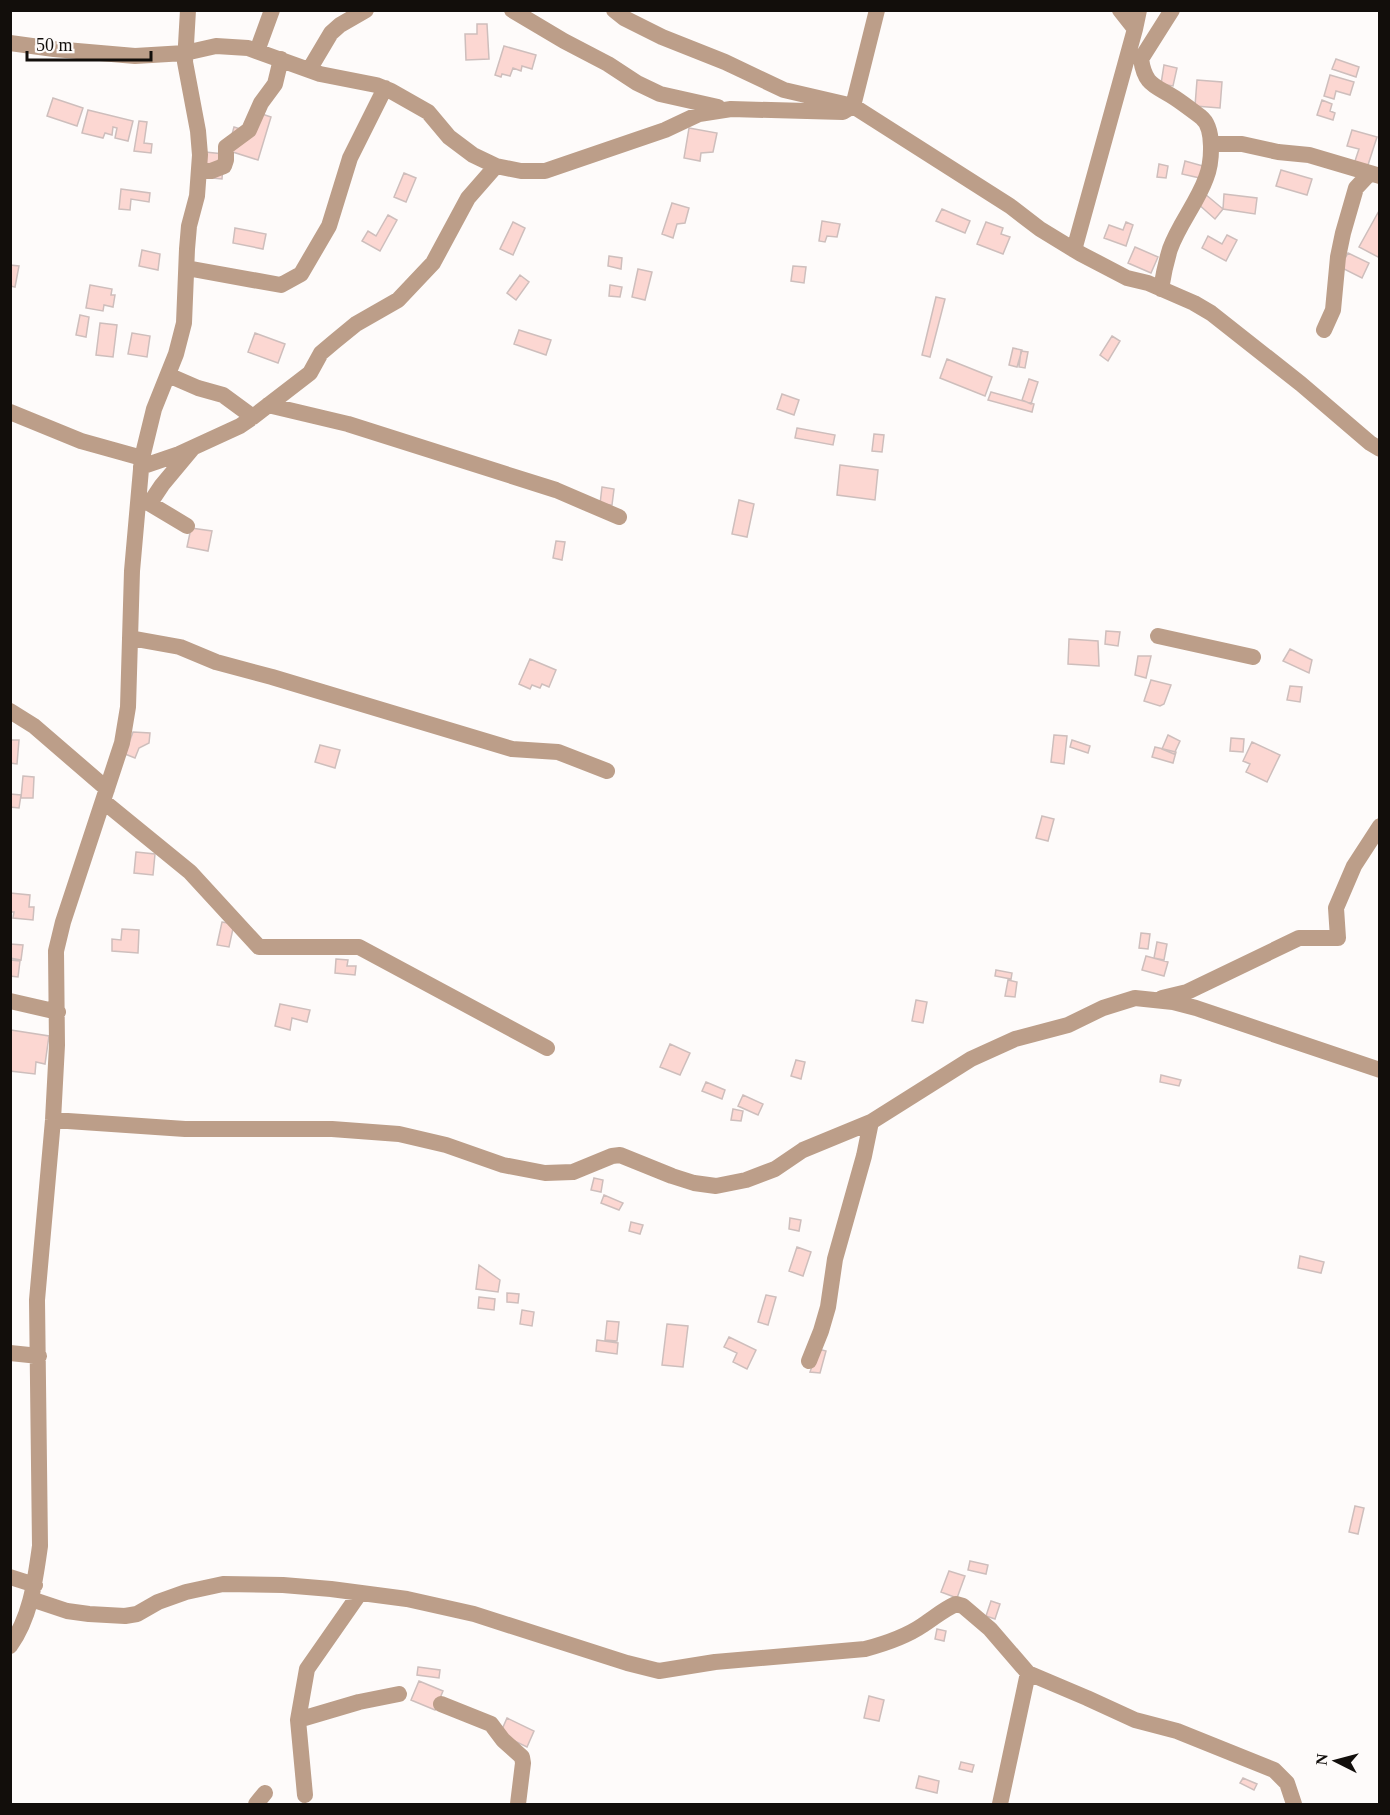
<svg xmlns="http://www.w3.org/2000/svg" width="1390" height="1815" font-family="'Times New Roman',serif">
  <rect width="100%" height="100%" fill="#fefbfa"/>
  <!-- building -->
  <path fill="#fcd7d2" stroke="#cebebc" stroke-width="1.5" d="M 477,24 L 487,24 L 489,59 L 466,60 L 465,34 L 477,34 Z
    M 504,46 L 536,55 L 532,69 L 522,66 L 521,71 L 513,68 L 510,76 L 502,74 L 501,77 L 495,75 Z
    M 1336,59 L 1359,67 L 1356,77 L 1332,69 Z
    M 1164,65 L 1177,68 L 1173,86 L 1161,84 Z
    M 1330,75 L 1354,82 L 1350,95 L 1336,91 L 1334,99 L 1324,96 Z
    M 1197,80 L 1222,82 L 1220,108 L 1195,106 Z
    M 53,98 L 83,108 L 77,126 L 47,116 Z
    M 1322,100 L 1332,104 L 1330,111 L 1335,113 L 1333,120 L 1317,115 Z
    M 88,110 L 133,121 L 128,141 L 115,138 L 117,128 L 113,127 L 112,135 L 105,133 L 103,138 L 82,133 Z
    M 256,112 L 271,117 L 258,160 L 220,148 L 230,142 L 234,127 L 250,132 Z
    M 139,121 L 147,122 L 144,143 L 152,144 L 151,153 L 134,151 Z
    M 689,128 L 717,133 L 713,152 L 701,153 L 700,161 L 684,158 Z
    M 1352,130 L 1377,137 L 1367,168 L 1354,164 L 1359,149 L 1347,146 Z
    M 205,152 L 224,154 L 222,179 L 202,177 Z
    M 1185,161 L 1203,166 L 1200,178 L 1182,174 Z
    M 1159,164 L 1168,166 L 1166,178 L 1157,177 Z
    M 1281,170 L 1312,179 L 1307,195 L 1276,186 Z
    M 404,173 L 416,178 L 406,202 L 394,197 Z
    M 121,189 L 150,193 L 149,202 L 131,199 L 130,210 L 119,209 Z
    M 1205,194 L 1223,209 L 1215,219 L 1197,203 Z
    M 1224,194 L 1257,198 L 1255,214 L 1223,209 Z
    M 672,203 L 689,208 L 685,223 L 677,224 L 673,238 L 662,234 Z
    M 942,209 L 970,221 L 965,233 L 936,221 Z
    M 1380,209 L 1380,258 L 1359,247 Z
    M 388,215 L 397,220 L 380,251 L 362,241 L 368,231 L 376,236 Z
    M 822,221 L 840,224 L 837,237 L 827,236 L 825,242 L 819,241 Z
    M 513,222 L 525,228 L 513,255 L 500,249 Z
    M 986,222 L 1003,228 L 1001,234 L 1010,237 L 1003,254 L 977,244 Z
    M 1126,222 L 1133,225 L 1126,246 L 1104,238 L 1109,225 L 1123,230 Z
    M 235,228 L 266,234 L 263,249 L 233,243 Z
    M 1227,235 L 1237,240 L 1226,261 L 1202,248 L 1208,236 L 1222,244 Z
    M 1135,247 L 1158,257 L 1151,273 L 1128,263 Z
    M 142,250 L 160,254 L 158,270 L 139,266 Z
    M 1348,253 L 1369,263 L 1362,278 L 1340,267 Z
    M 609,256 L 622,258 L 621,269 L 608,266 Z
    M 10,265 L 19,266 L 15,287 L 10,286 Z
    M 793,266 L 806,267 L 804,283 L 791,281 Z
    M 638,269 L 652,272 L 645,300 L 632,297 Z
    M 520,275 L 529,282 L 516,300 L 507,293 Z
    M 90,285 L 112,289 L 111,295 L 115,295 L 113,307 L 104,305 L 103,311 L 86,308 Z
    M 610,285 L 622,287 L 620,297 L 609,296 Z
    M 936,297 L 945,299 L 930,357 L 922,355 Z
    M 80,315 L 89,317 L 86,337 L 76,335 Z
    M 100,323 L 117,325 L 113,357 L 96,355 Z
    M 519,330 L 551,340 L 546,355 L 514,344 Z
    M 132,333 L 150,336 L 147,357 L 128,354 Z
    M 255,333 L 285,344 L 278,363 L 248,352 Z
    M 1112,336 L 1120,341 L 1108,361 L 1100,355 Z
    M 1013,348 L 1022,350 L 1017,367 L 1009,365 Z
    M 1021,351 L 1028,352 L 1025,368 L 1019,367 Z
    M 947,359 L 992,377 L 985,396 L 940,378 Z
    M 1029,379 L 1038,382 L 1031,404 L 1022,400 Z
    M 991,392 L 1034,404 L 1032,412 L 988,400 Z
    M 782,394 L 799,400 L 794,415 L 777,409 Z
    M 797,428 L 835,435 L 833,445 L 795,438 Z
    M 874,434 L 884,435 L 882,452 L 872,451 Z
    M 840,465 L 878,470 L 875,500 L 837,495 Z
    M 602,487 L 614,489 L 612,505 L 600,504 Z
    M 739,500 L 754,504 L 747,537 L 732,534 Z
    M 191,528 L 212,531 L 208,551 L 187,547 Z
    M 556,541 L 565,542 L 562,560 L 553,558 Z
    M 1106,631 L 1120,632 L 1118,646 L 1105,644 Z
    M 1069,639 L 1098,641 L 1099,666 L 1068,664 Z
    M 1290,649 L 1312,660 L 1309,673 L 1283,661 Z
    M 1138,656 L 1151,656 L 1146,678 L 1135,675 Z
    M 530,659 L 556,670 L 549,687 L 542,684 L 540,688 L 532,685 L 530,689 L 519,684 Z
    M 1151,680 L 1171,685 L 1164,704 L 1160,706 L 1144,701 Z
    M 1290,686 L 1302,687 L 1300,702 L 1287,700 Z
    M 133,732 L 150,733 L 149,743 L 139,748 L 135,758 L 125,754 Z
    M 1054,735 L 1067,736 L 1064,764 L 1051,762 Z
    M 1168,735 L 1180,741 L 1174,754 L 1162,749 Z
    M 1231,738 L 1244,739 L 1243,752 L 1230,751 Z
    M 10,740 L 19,740 L 17,764 L 10,763 Z
    M 1072,740 L 1090,746 L 1088,753 L 1070,747 Z
    M 1252,742 L 1280,755 L 1267,782 L 1246,772 L 1250,764 L 1243,761 Z
    M 320,745 L 340,750 L 335,768 L 315,762 Z
    M 1155,747 L 1176,752 L 1173,763 L 1152,757 Z
    M 23,776 L 34,777 L 33,798 L 21,798 Z
    M 10,794 L 21,795 L 19,808 L 10,807 Z
    M 1042,816 L 1054,819 L 1048,841 L 1036,838 Z
    M 136,852 L 155,854 L 153,875 L 134,873 Z
    M 10,893 L 30,895 L 29,907 L 34,907 L 33,920 L 13,918 L 14,912 L 10,912 Z
    M 222,922 L 234,924 L 229,947 L 217,945 Z
    M 122,929 L 139,930 L 138,953 L 112,951 L 112,939 L 121,940 Z
    M 1141,933 L 1150,934 L 1148,949 L 1139,948 Z
    M 1157,942 L 1167,944 L 1164,960 L 1154,958 Z
    M 10,944 L 23,945 L 21,960 L 10,958 Z
    M 1146,956 L 1168,962 L 1164,976 L 1142,970 Z
    M 336,959 L 348,960 L 347,966 L 356,966 L 355,975 L 335,973 Z
    M 10,960 L 20,961 L 18,977 L 10,976 Z
    M 996,970 L 1012,973 L 1011,979 L 995,976 Z
    M 1008,980 L 1017,982 L 1015,997 L 1005,996 Z
    M 916,1000 L 927,1002 L 923,1023 L 912,1021 Z
    M 280,1004 L 310,1010 L 307,1022 L 292,1018 L 290,1030 L 275,1026 Z
    M 11,1030 L 49,1036 L 45,1064 L 36,1062 L 35,1074 L 10,1071 Z
    M 670,1044 L 690,1053 L 680,1075 L 660,1067 Z
    M 796,1060 L 805,1062 L 801,1079 L 791,1076 Z
    M 1161,1075 L 1181,1080 L 1179,1086 L 1160,1082 Z
    M 706,1082 L 725,1090 L 722,1099 L 702,1091 Z
    M 743,1095 L 763,1104 L 758,1115 L 738,1106 Z
    M 733,1109 L 743,1111 L 741,1121 L 731,1120 Z
    M 594,1178 L 603,1180 L 601,1192 L 591,1190 Z
    M 604,1195 L 623,1203 L 619,1210 L 601,1203 Z
    M 790,1218 L 801,1220 L 799,1231 L 789,1229 Z
    M 631,1222 L 643,1225 L 640,1234 L 629,1231 Z
    M 797,1247 L 811,1252 L 803,1276 L 789,1271 Z
    M 1300,1256 L 1324,1262 L 1321,1273 L 1298,1268 Z
    M 479,1265 L 500,1280 L 498,1292 L 476,1289 Z
    M 507,1293 L 519,1294 L 518,1303 L 507,1302 Z
    M 766,1295 L 776,1297 L 768,1325 L 758,1322 Z
    M 479,1297 L 495,1299 L 494,1310 L 478,1308 Z
    M 522,1310 L 534,1312 L 532,1326 L 520,1324 Z
    M 607,1321 L 619,1322 L 617,1341 L 605,1340 Z
    M 667,1324 L 688,1326 L 683,1367 L 662,1365 Z
    M 729,1337 L 756,1350 L 747,1369 L 733,1362 L 737,1353 L 724,1347 Z
    M 597,1340 L 618,1343 L 617,1354 L 596,1351 Z
    M 818,1349 L 826,1351 L 820,1373 L 810,1372 Z
    M 1355,1506 L 1364,1508 L 1358,1534 L 1349,1532 Z
    M 970,1561 L 988,1565 L 986,1574 L 968,1570 Z
    M 949,1571 L 965,1576 L 957,1598 L 941,1592 Z
    M 991,1601 L 1000,1604 L 995,1619 L 986,1616 Z
    M 937,1629 L 946,1631 L 944,1641 L 935,1639 Z
    M 418,1667 L 440,1670 L 439,1678 L 417,1675 Z
    M 419,1681 L 443,1691 L 435,1710 L 411,1700 Z
    M 869,1696 L 884,1700 L 879,1721 L 864,1718 Z
    M 507,1718 L 534,1731 L 527,1747 L 500,1734 Z
    M 961,1762 L 974,1765 L 972,1772 L 959,1769 Z
    M 919,1776 L 939,1781 L 937,1793 L 916,1788 Z
    M 1243,1778 L 1257,1784 L 1254,1790 L 1240,1783 Z"/>
  <g fill="none" stroke-linecap="round" stroke-linejoin="round">
    <!-- minor -->
    <path stroke="#bc9e89" stroke-width="16" d="M 512,10 L 564,41 L 608,64 L 637,83 L 660,94 L 718,107
      M 614,10 L 624,18 L 662,37 L 725,62 L 784,90 L 853,106 L 1010,206 L 1040,229 L 1081,254 L 1127,278 L 1148,283 L 1194,303 L 1211,313 L 1301,384 L 1370,443 L 1380,449
      M 1135,29 L 1139,10
      M 10,43 L 54,49 L 135,56 L 185,53 L 216,46 L 248,48 L 320,74 L 376,85 L 391,91 L 428,112 L 449,137 L 473,155 L 496,166 L 521,171 L 545,171 L 665,130 L 699,114 L 731,109 L 843,112 L 853,106 L 877,10
      M 257,51 L 272,10
      M 309,70 L 331,33 L 340,25 L 366,10
      M 1211,144 L 1242,144 L 1278,152 L 1309,155 L 1380,176
      M 200,171 L 211,171 L 224,166 L 226,160 L 226,147 L 249,130 L 261,103 L 275,84 L 281,59
      M 1074,250 L 1135,29 L 1120,10
      M 192,269 L 281,285 L 301,274 L 329,226 L 350,158 L 385,88
      M 1161,289 C 1163,276 1166,262 1170,249 C 1179,224 1197,203 1206,178 C 1212,163 1215,128 1201,117 C 1193,111 1184,104 1175,98 C 1155,85 1145,86 1141,59 L 1172,10
      M 1324,330 L 1333,310 L 1338,257 L 1343,233 L 1356,188 L 1370,173
      M 168,375 L 198,388 L 223,395 L 253,417
      M 268,405 L 348,424 L 556,490 L 619,517
      M 10,412 L 81,441 L 142,458
      M 141,467 L 179,454 L 240,426 L 253,417 L 310,373 L 321,353 L 334,342 L 356,324 L 398,300 L 433,263 L 468,198 L 496,166
      M 142,499 L 187,526
      M 150,503 L 162,485 L 192,449
      M 1158,636 L 1253,657
      M 130,638 L 180,647 L 216,662 L 272,677 L 512,749 L 558,752 L 607,771
      M 10,711 L 34,726 L 107,789
      M 103,801 L 190,872 L 259,947 L 359,947 L 547,1048
      M 1162,998 L 1187,992 L 1299,938 L 1338,938 L 1336,908 L 1354,866 L 1380,826
      M 10,1001 L 58,1012
      M 53,1120 L 185,1129 L 332,1129 L 399,1134 L 446,1145 L 503,1165 L 545,1173 L 573,1172 L 612,1156 L 620,1155 L 672,1176 L 694,1183 L 716,1186 L 746,1180 L 775,1169 L 803,1150 L 871,1122 L 971,1059 L 1015,1039 L 1068,1025 L 1103,1008 L 1135,998 L 1173,1002 L 1196,1008 L 1380,1070
      M 10,1353 L 39,1356
      M 809,1361 L 821,1331 L 828,1307 L 835,1259 L 864,1156 L 871,1122
      M 10,1577 L 35,1585
      M 31,1599 L 67,1611 L 89,1614 L 125,1616 L 137,1614 L 158,1602 L 186,1592 L 223,1584 L 283,1585 L 331,1589 L 407,1599 L 474,1614 L 627,1663 L 659,1671 L 715,1662 L 865,1649 C 884,1644 907,1636 923,1625 C 934,1618 944,1609 956,1604 L 963,1606 L 990,1629 L 1028,1673 L 1087,1698 L 1135,1720 L 1177,1731 L 1274,1770 L 1287,1783 L 1294,1804
      M 10,1646 C 31,1616 35,1581 40,1546 L 37,1300 L 53,1120 L 57,1045 L 56,951 L 63,922 L 122,743 L 128,707 L 132,571 L 142,458 L 154,409 L 176,354 L 184,323 L 187,249 L 189,226 L 197,196 L 200,155 L 198,131 L 185,62 L 188,10
      M 441,1704 L 491,1724 L 503,1740 L 522,1757 L 523,1763 L 518,1804
      M 298,1720 L 359,1702 L 399,1694
      M 305,1795 L 298,1720 L 307,1669 L 360,1593
      M 256,1804 L 265,1793
      M 1000,1804 L 1028,1673"/>
  </g>
  <!-- border -->
  <rect width="1390" height="1815" fill="none" stroke="#120e0b" stroke-width="24"/>
  <!-- north arrow -->
  <g transform="translate(1336 1761) rotate(276)" stroke="#fefbfa" stroke-width="4.5" paint-order="stroke">
  <path d="M0-4.5L10 22L0 15L-10 22Z" fill="#120e0b"/>
  <text y="-9" font-size="16" font-weight="bold" text-anchor="middle" fill="#120e0b">N</text>
  </g>
  <!-- scale -->
  <path d="M27 51v9h124v-9" fill="none" stroke="#120e0b" stroke-width="3"/>
  <text x="36" y="51" font-size="18" fill="#120e0b" stroke="#fefbfa" stroke-width="4.5" paint-order="stroke">50 m</text>
</svg>
